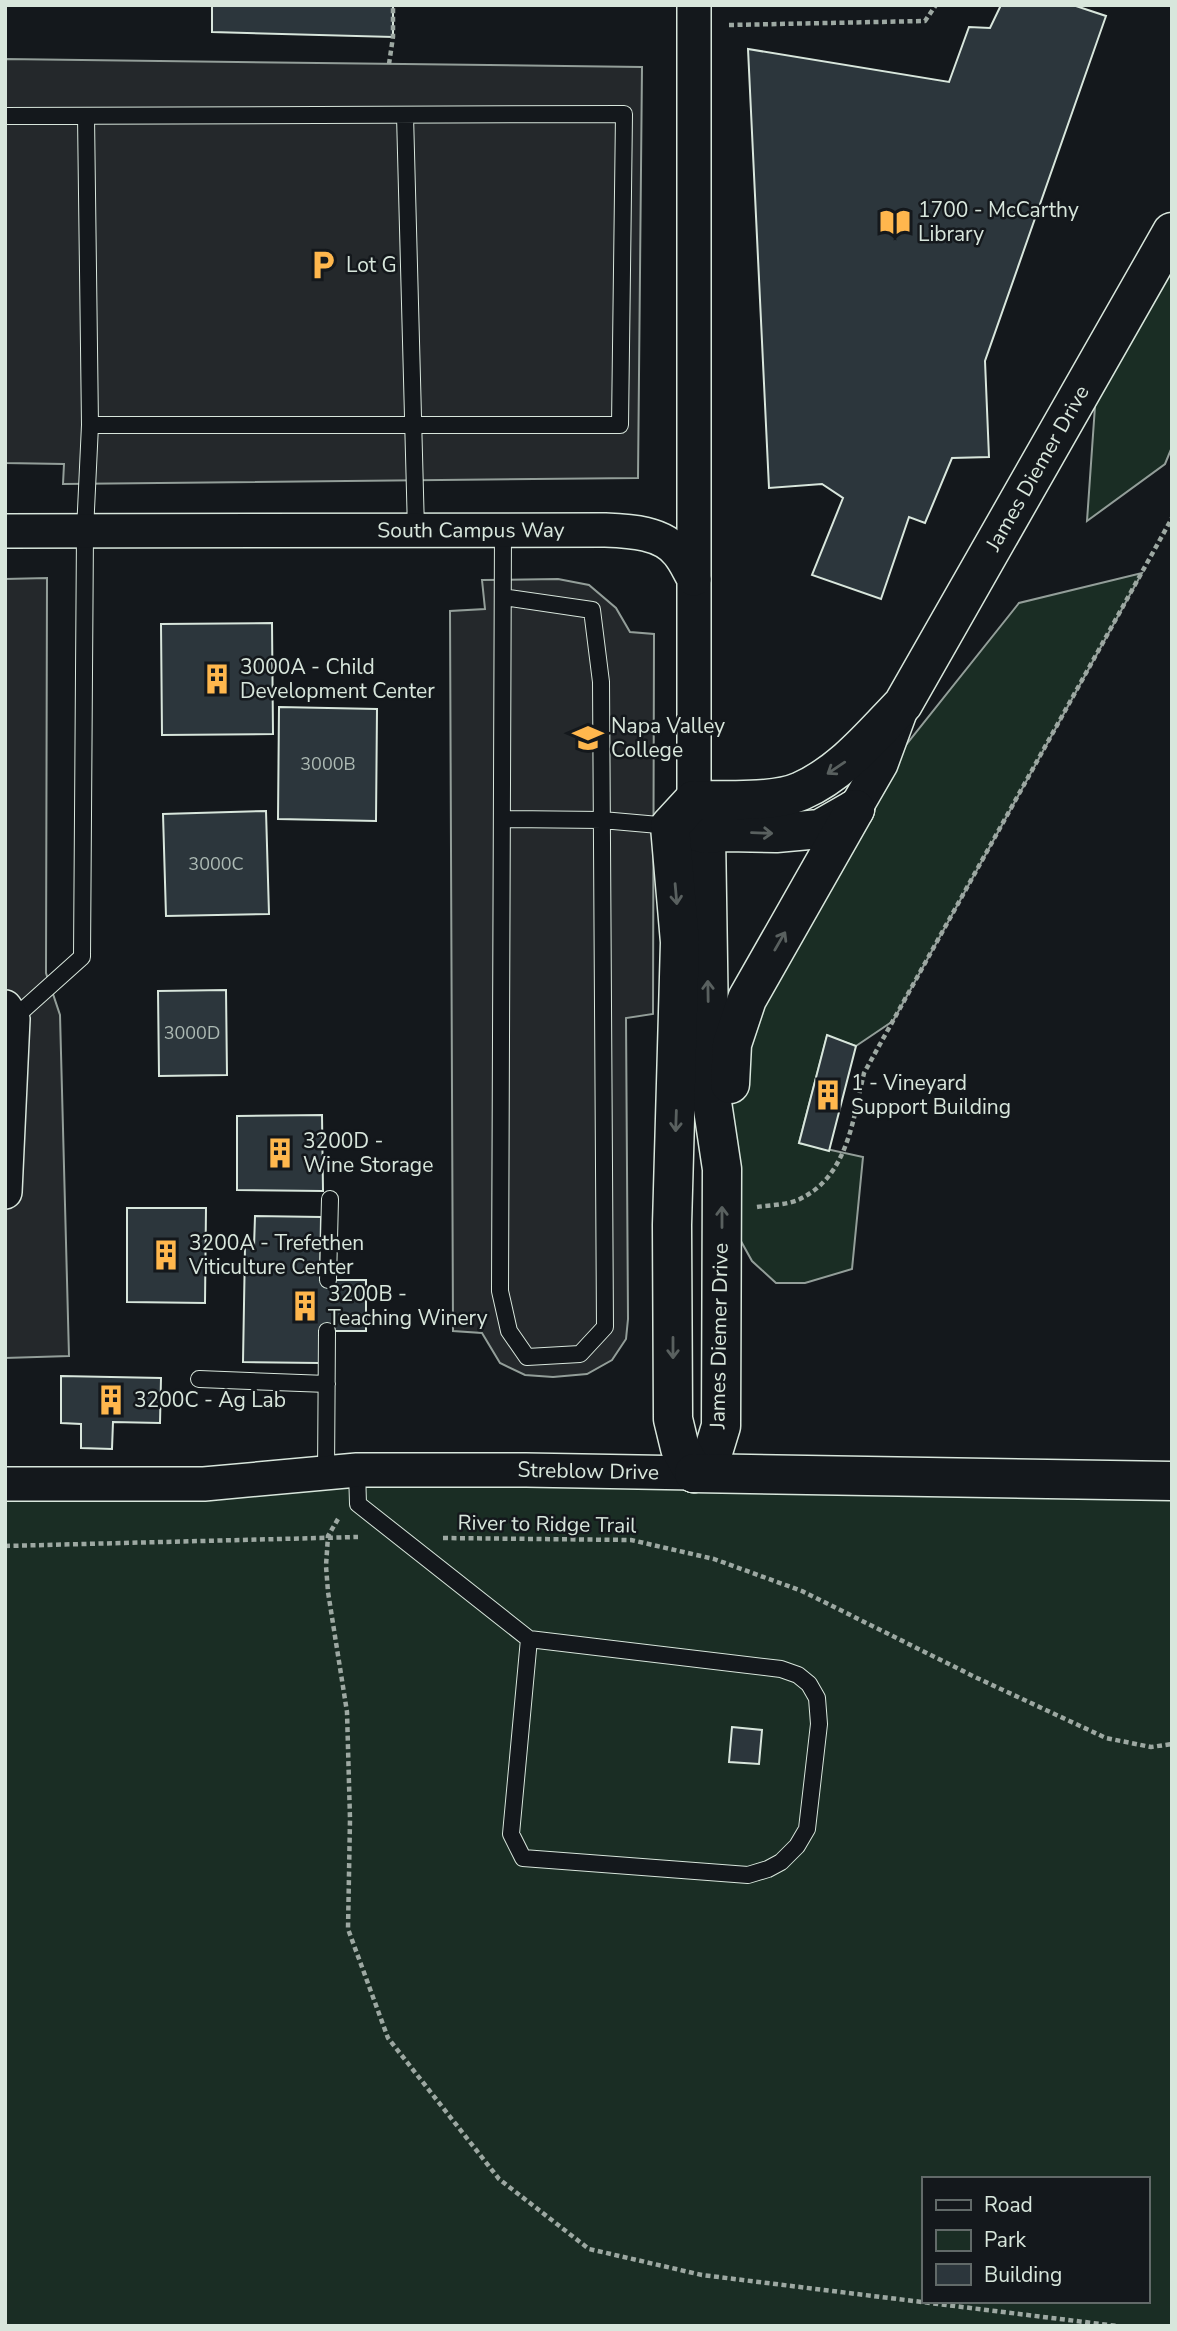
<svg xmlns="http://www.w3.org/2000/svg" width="1177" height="2331" font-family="'Nunito Sans',sans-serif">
  <rect width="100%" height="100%" fill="#14181c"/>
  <!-- green -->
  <path fill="#1a2d24" stroke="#939e99" stroke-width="2" fill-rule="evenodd" d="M 1172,232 L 1172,447 L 1165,464 L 1087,521 L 1098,363 Z
    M 1142,573 L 893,1021 L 856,1046 L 827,1036 L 799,1143 L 863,1157 L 852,1269 L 805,1283 L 776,1283 L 752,1261 L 722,1207 L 732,1043 L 855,809 L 1019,603 Z
    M 1172,1481 L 1172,2326 L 5,2326 L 5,1484 ZM 923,2179 L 1147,2179 L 1147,2301 L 923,2301 Z"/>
  <!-- parking -->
  <path fill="#24282b" stroke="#939e99" stroke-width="2" d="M 5,59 L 642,67 L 638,478 L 63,484 L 64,464 L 5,463 Z
    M 47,578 L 46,973 L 60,1015 L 69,1356 L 5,1358 L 5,579 Z
    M 558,579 L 589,585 L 616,608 L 630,632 L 654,634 L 653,1014 L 626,1018 L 628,1319 L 626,1339 L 612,1360 L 587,1374 L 553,1377 L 525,1375 L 500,1363 L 482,1333 L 453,1331 L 450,611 L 485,609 L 482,580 Z"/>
  <!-- building -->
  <path fill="#2c363c" stroke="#d8e6dc" stroke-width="2" d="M 212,5 L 393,5 L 393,37 L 212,32 Z
    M 1001,5 L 1073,5 L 1106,16 L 985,361 L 989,457 L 952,458 L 925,523 L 909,517 L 881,599 L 812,575 L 843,498 L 822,484 L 769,488 L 748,49 L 949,82 L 969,27 L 990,28 Z
    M 272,623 L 273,734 L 162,735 L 161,624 Z
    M 279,707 L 377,709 L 376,821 L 278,819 Z
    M 266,811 L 269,914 L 166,916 L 163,814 Z
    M 226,990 L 227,1075 L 159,1076 L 158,991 Z
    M 827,1035 L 856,1046 L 829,1151 L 799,1143 Z
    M 322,1115 L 323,1191 L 237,1190 L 237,1116 Z
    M 127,1208 L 206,1208 L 205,1303 L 127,1302 Z
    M 255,1216 L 321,1217 L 320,1280 L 366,1280 L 366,1331 L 319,1331 L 319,1363 L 243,1362 L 245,1247 L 254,1247 Z
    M 61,1376 L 161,1378 L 160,1423 L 113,1422 L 112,1449 L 81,1448 L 81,1424 L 61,1423 Z
    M 732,1727 L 762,1730 L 759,1764 L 729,1762 Z"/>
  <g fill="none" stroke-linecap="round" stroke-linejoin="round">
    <!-- lane casing -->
    <g stroke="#d8e6dc" stroke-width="18">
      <path id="lane" d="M 405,115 L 416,530
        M 5,116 L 624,114 L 620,425 L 90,425 L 85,531 L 82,957 L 13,1019
        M 86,116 L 90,425
        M 503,530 L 500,1291 L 509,1331 L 527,1357 L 580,1354 L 605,1327 L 601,682 L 592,610 L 503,597
        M 502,819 L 602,820 L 670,826
        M 328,1280 L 330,1199
        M 199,1379 L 327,1384
        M 357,1470 L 358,1504 L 529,1639 L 781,1669 L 798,1675 L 809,1684 L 817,1698 L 819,1724 L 807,1829 L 797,1846 L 781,1862 L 768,1869 L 748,1875 L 523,1858 L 511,1834 L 529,1639
        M 326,1473 L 327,1331"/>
    </g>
    <!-- street casing -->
    <g stroke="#d8e6dc" stroke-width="36">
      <g id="street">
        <path id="s1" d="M 5,531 L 604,530 C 629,531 663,532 679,554 C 685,561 689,571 694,579 L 694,800"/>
        <path d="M 694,579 L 694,5"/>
        <path d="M 855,809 L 881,764 L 902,707"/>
        <path d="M 5,1007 L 13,1019 L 5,1192"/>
        <path id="s2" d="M 5,1484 L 204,1484 L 357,1470 L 526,1470 L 694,1473"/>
      </g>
    </g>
    <!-- secondary casing -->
    <g stroke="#d8e6dc" stroke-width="41">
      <g id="secondary">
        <path d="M 694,800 L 706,834 L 710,1089 L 722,1169 L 721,1426 L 714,1449 L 694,1473"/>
        <path d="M 682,828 L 706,834 L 726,832 L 776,833 L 820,829 L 855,809"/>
        <path d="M 730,1084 L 732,1044 L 747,999 L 855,809"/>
        <path id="s3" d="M 694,1473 L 680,1448 L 673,1419 L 672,1225 L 680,942 L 670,826 L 694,800 C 723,800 775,803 801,791 C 842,773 872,736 903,704 L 1172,232"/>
        <path d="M 694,1473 L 1172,1481"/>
      </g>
    </g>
    <!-- path -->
    <path stroke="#9da8a2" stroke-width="4.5" stroke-dasharray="5 3.5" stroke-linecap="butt" d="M 729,25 L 925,21 L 936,5
      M 389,64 L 393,37 L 393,5
      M 757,1207 C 770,1205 788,1205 800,1199 C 848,1176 853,1119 864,1073 L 1172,518
      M 338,1519 L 328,1536 L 326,1566 L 328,1592 L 347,1712 L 350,1819 L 348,1929 L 388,2038 L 499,2179 L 589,2249 L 702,2275 L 1117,2326
      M 443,1538 L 631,1540 L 714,1559 L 802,1591 L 975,1677 L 1106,1738 L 1151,1747 L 1172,1744
      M 5,1546 L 358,1537"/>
    <!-- lane -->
    <use href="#lane" stroke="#14181c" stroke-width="16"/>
    <!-- street -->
    <use href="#street" stroke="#14181c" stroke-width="33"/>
    <!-- secondary -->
    <use href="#secondary" stroke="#14181c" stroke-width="38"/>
  </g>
  <!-- one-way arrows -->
  <defs><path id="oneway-shaft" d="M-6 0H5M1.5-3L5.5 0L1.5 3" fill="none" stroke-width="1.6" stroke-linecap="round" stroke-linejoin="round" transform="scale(1.75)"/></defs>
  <g stroke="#59605f">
    <use href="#oneway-shaft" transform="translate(836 768) rotate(146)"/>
    <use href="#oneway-shaft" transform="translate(762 833) rotate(2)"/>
    <use href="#oneway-shaft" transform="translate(676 894) rotate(85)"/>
    <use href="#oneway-shaft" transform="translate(780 941) rotate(-60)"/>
    <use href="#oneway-shaft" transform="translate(708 991) rotate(-91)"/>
    <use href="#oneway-shaft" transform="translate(676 1121) rotate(92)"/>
    <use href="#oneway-shaft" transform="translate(722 1217) rotate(-90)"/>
    <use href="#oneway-shaft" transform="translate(673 1348) rotate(90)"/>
  </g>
  <!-- icons -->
  <defs>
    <g id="library-bare" transform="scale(2.415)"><path d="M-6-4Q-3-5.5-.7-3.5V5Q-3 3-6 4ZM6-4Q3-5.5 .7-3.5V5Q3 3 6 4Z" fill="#ffb74d" stroke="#14181c" stroke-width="2.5" paint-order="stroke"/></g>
    <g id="parking-bare" transform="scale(2.415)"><path d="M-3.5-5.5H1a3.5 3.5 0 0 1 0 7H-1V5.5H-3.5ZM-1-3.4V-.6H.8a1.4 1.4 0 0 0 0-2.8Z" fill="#ffb74d" stroke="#14181c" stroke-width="2.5" paint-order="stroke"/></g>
    <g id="building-bare" transform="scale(2.415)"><path d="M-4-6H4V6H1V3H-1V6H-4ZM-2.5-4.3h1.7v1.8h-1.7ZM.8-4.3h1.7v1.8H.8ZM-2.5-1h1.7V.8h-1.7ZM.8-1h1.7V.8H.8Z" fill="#ffb74d" stroke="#14181c" stroke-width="2.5" paint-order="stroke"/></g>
    <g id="university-bare" transform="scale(2.415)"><path d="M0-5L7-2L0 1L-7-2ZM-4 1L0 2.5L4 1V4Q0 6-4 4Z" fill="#ffb74d" stroke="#14181c" stroke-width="2.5" paint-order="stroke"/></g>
  </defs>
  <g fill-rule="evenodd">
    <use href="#library-bare" x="895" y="222"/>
    <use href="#parking-bare" x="323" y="265"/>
    <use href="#building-bare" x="217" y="679"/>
    <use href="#university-bare" x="588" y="738"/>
    <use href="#building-bare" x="828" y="1095"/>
    <use href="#building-bare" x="280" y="1153"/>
    <use href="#building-bare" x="166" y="1255"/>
    <use href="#building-bare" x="305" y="1306"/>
    <use href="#building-bare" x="111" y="1400"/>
  </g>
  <g text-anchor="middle" stroke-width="5" stroke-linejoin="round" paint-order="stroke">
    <!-- number labels -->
    <g font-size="18" fill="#adbab4">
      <text x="328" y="770">3000B</text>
      <text x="216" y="870">3000C</text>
      <text x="192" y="1039">3000D</text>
    </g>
    <!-- poi labels -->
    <g font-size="21" fill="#d8e6dc" stroke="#14181c" text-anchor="start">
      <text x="918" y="217">1700 - McCarthy<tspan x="918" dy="24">Library</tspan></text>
      <text x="346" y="272">Lot G</text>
      <text x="240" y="674">3000A - Child<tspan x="240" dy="24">Development Center</tspan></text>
      <text x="611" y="733">Napa Valley<tspan x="611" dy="24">College</tspan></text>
      <text x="851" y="1090">1 - Vineyard<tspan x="851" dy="24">Support Building</tspan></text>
      <text x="303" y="1148">3200D -<tspan x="303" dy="24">Wine Storage</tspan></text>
      <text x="189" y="1250">3200A - Trefethen<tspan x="189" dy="24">Viticulture Center</tspan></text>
      <text x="328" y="1301">3200B -<tspan x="328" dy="24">Teaching Winery</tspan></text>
      <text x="134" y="1407">3200C - Ag Lab</text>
    </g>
    <!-- street labels -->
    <g font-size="21" fill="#d8e6dc" stroke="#14181c">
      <text dy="7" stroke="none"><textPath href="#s3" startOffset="1202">James Diemer Drive</textPath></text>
      <text dy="7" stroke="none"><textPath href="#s1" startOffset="466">South Campus Way</textPath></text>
      <text transform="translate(719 1336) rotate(-89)" y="7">James Diemer Drive</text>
      <text dy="7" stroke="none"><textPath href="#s2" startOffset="584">Streblow Drive</textPath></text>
      <text transform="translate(547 1524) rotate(1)" y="7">River to Ridge Trail</text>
    </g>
  </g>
  <!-- border -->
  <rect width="1177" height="2331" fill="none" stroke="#d8e6dc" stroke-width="14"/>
  <!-- legend -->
  <rect x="922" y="2177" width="228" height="126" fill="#14181c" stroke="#626a69" stroke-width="2"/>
  <rect x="936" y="2200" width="35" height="10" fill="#14181c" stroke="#626a69" stroke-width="2"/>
  <text x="984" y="2212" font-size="21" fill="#d8e6dc">Road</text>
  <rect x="936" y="2230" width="35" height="21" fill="#1a2d24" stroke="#626a69" stroke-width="2"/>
  <text x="984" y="2247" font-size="21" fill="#d8e6dc">Park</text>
  <rect x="936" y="2264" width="35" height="21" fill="#2c363c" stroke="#626a69" stroke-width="2"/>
  <text x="984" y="2282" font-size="21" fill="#d8e6dc">Building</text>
</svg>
